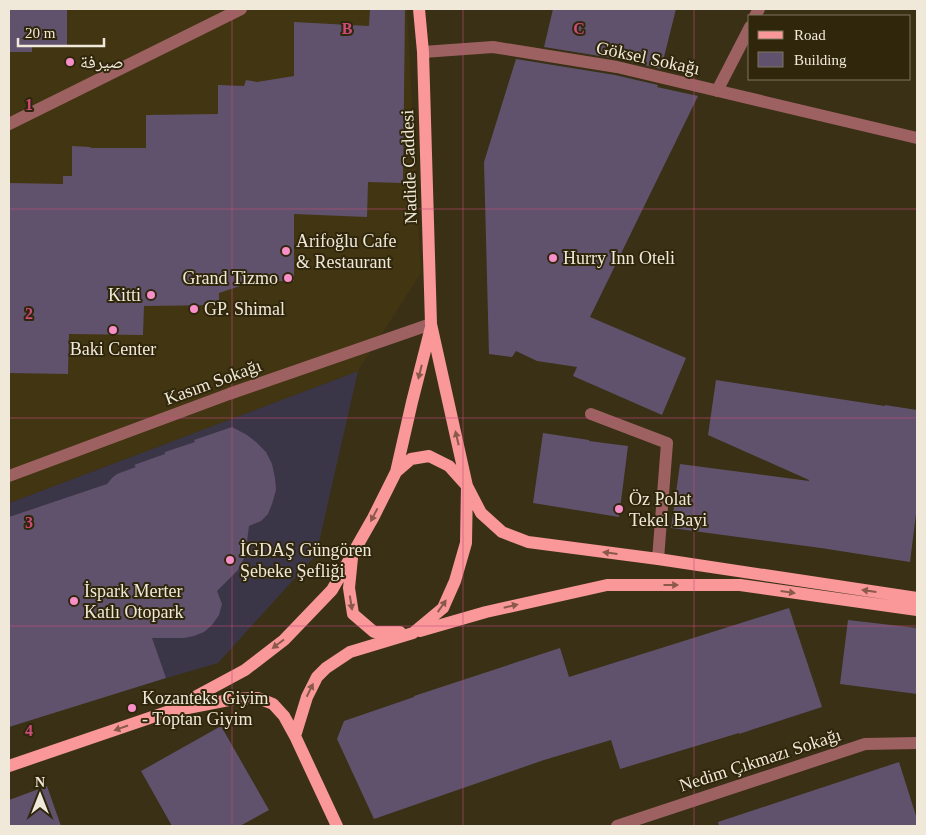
<svg xmlns="http://www.w3.org/2000/svg" width="926" height="835" font-family="'Times New Roman','Noto Naskh Arabic',serif">
  <rect width="100%" height="100%" fill="#3a3015"/>
  <!-- commercial -->
  <path fill="#3b3647" d="M 358,371 L 316,555 L 218,663 L 9,724 L 9,503 Z"/>
  <!-- built -->
  <path fill="#423512" d="M 9,9 L 407,9 L 421,273 L 358,371 L 9,503 Z"/>
  <!-- building -->
  <path fill="#60526c" d="M 9,9 L 67,9 L 67,45 L 32,45 L 32,52 L 9,52 Z
    M 370,9 L 405,9 L 403,183 L 368,182 L 367,217 L 294,214 L 294,281 L 273,281 L 271,286 L 253,284 L 246,284 L 219,293 L 219,305 L 144,306 L 143,335 L 69,334 L 68,374 L 9,373 L 9,183 L 63,184 L 63,176 L 72,176 L 72,146 L 90,147 L 91,148 L 146,148 L 146,115 L 218,114 L 218,85 L 244,86 L 246,80 L 257,82 L 294,76 L 294,22 L 369,26 Z
    M 553,9 L 676,9 L 661,69 L 618,59 L 544,47 Z
    M 516,59 L 615,75 L 658,85 L 657,87 L 698,96 L 590,317 L 686,358 L 662,415 L 573,376 L 577,367 L 537,361 L 516,351 L 512,357 L 489,354 L 484,162 Z
    M 716,380 L 885,406 L 885,405 L 917,410 L 917,506 L 910,562 L 821,548 L 671,528 L 680,464 L 809,481 L 809,480 L 708,435 Z
    M 232,427 L 247,435 L 256,442 L 266,452 L 272,464 L 275,478 L 276,490 L 272,504 L 268,514 L 261,521 L 249,526 L 245,556 L 238,570 L 217,591 L 222,604 L 219,615 L 212,625 L 204,632 L 194,636 L 184,638 L 152,638 L 166,678 L 9,727 L 9,517 L 107,484 L 112,478 L 117,474 L 136,467 L 134,465 L 165,454 L 165,452 L 195,442 L 194,440 Z
    M 543,433 L 589,440 L 589,441 L 628,446 L 619,517 L 533,503 Z
    M 789,608 L 822,707 L 739,734 L 739,733 L 620,769 L 611,740 L 544,760 L 374,819 L 337,739 L 344,721 L 414,697 L 414,696 L 560,648 L 569,677 Z
    M 848,620 L 917,628 L 917,694 L 840,684 Z
    M 221,726 L 269,810 L 240,826 L 172,826 L 141,771 Z
    M 899,762 L 917,819 L 917,826 L 719,826 L 718,822 Z
    M 47,786 L 61,826 L 9,826 L 9,800 Z"/>
  <g fill="none" stroke-linecap="round" stroke-linejoin="round">
    <!-- minor -->
    <path stroke="#9d6162" stroke-width="12" d="M 755,16 L 759,9
      M 423,52 L 493,47 L 617,67 L 917,138
      M 717,91 L 750,27
      M 9,124 L 241,9
      M 591,414 L 667,443 L 658,559
      M 9,476 L 229,394 L 431,324
      M 617,826 L 865,744 L 917,743"/>
    <!-- major -->
    <path stroke="#f99799" stroke-width="12" d="M 396,472 L 412,402 L 431,327
      M 352,558 L 349,588 L 353,614 L 374,632 L 400,632
      M 420,631 L 486,612 L 607,585 L 740,585 L 917,610
      M 167,712 L 245,670 L 284,640 L 332,590 L 373,518 L 396,472 L 411,459 L 429,456 L 449,466 L 467,486 L 481,513 L 502,532 L 528,542 L 658,559 L 917,598
      M 295,736 L 307,697 L 317,677 L 326,668 L 350,652 L 413,633 L 443,608 L 455,581 L 466,543 L 467,486 L 431,324 L 423,52 L 419,9
      M 9,766 L 167,712 L 234,699 L 258,698 L 273,704 L 284,716 L 295,736 L 337,826"/>
  </g>
  <!-- one-way arrows -->
  <defs><path id="oneway-solid" d="M-6-.8H1V-3.2L6.5 0L1 3.2V.8H-6Z" transform="scale(1.25)"/></defs>
  <g fill="#8a594b">
    <use href="#oneway-solid" transform="translate(420 372) rotate(104)"/>
    <use href="#oneway-solid" transform="translate(457 438) rotate(-103)"/>
    <use href="#oneway-solid" transform="translate(374 515) rotate(118)"/>
    <use href="#oneway-solid" transform="translate(610 553) rotate(-173)"/>
    <use href="#oneway-solid" transform="translate(671 585)"/>
    <use href="#oneway-solid" transform="translate(869 591) rotate(-172)"/>
    <use href="#oneway-solid" transform="translate(788 592) rotate(8)"/>
    <use href="#oneway-solid" transform="translate(351 603) rotate(81)"/>
    <use href="#oneway-solid" transform="translate(442 606) rotate(-55)"/>
    <use href="#oneway-solid" transform="translate(511 606) rotate(-13)"/>
    <use href="#oneway-solid" transform="translate(278 644) rotate(143)"/>
    <use href="#oneway-solid" transform="translate(310 690) rotate(-64)"/>
    <use href="#oneway-solid" transform="translate(121 728) rotate(161)"/>
  </g>
  <!-- grid -->
  <path fill="none" stroke="#ce4c7b" stroke-width="1" stroke-opacity="0.55" d="M 232,9 L 232,826M 463,9 L 463,826M 694,9 L 694,826M 9,209 L 917,209M 9,418 L 917,418M 9,626 L 917,626"/>
  <!-- markers -->
  <g fill="#f98fc9" stroke="#30260b" stroke-width="2">
    <circle cx="70" cy="62" r="5"/>
    <circle cx="286" cy="251" r="5"/>
    <circle cx="553" cy="258" r="5"/>
    <circle cx="288" cy="278" r="5"/>
    <circle cx="151" cy="295" r="5"/>
    <circle cx="194" cy="309" r="5"/>
    <circle cx="113" cy="330" r="5"/>
    <circle cx="619" cy="509" r="5"/>
    <circle cx="230" cy="560" r="5"/>
    <circle cx="74" cy="601" r="5"/>
    <circle cx="132" cy="708" r="5"/>
  </g>
  <g text-anchor="middle" stroke-width="4" stroke-linejoin="round" paint-order="stroke">
    <!-- street labels -->
    <g font-size="18" fill="#f0e9da" stroke="#30260b">
      <text transform="translate(648 58) rotate(12)" y="6">Göksel Sokağı</text>
      <text transform="translate(409 167) rotate(-92)" y="6">Nadide Caddesi</text>
      <text transform="translate(213 382) rotate(-20)" y="6">Kasım Sokağı</text>
      <text transform="translate(760 760) rotate(-18)" y="6">Nedim Çıkmazı Sokağı</text>
    </g>
    <!-- poi labels -->
    <g font-size="18" fill="#f0e9da" stroke="#30260b" text-anchor="start">
      <text x="80" y="68">صيرفة</text>
      <text x="296" y="247">Arifoğlu Cafe<tspan x="296" dy="21">&amp; Restaurant</tspan></text>
      <text x="563" y="264">Hurry Inn Oteli</text>
      <text x="278" y="284" text-anchor="end">Grand Tizmo</text>
      <text x="141" y="301" text-anchor="end">Kitti</text>
      <text x="204" y="315">GP. Shimal</text>
      <text x="113" y="355" text-anchor="middle">Baki Center</text>
      <text x="629" y="505">Öz Polat<tspan x="629" dy="21">Tekel Bayi</tspan></text>
      <text x="240" y="556">İGDAŞ Güngören<tspan x="240" dy="21">Şebeke Şefliği</tspan></text>
      <text x="84" y="597">İspark Merter<tspan x="84" dy="21">Katlı Otopark</tspan></text>
      <text x="142" y="704">Kozanteks Giyim<tspan x="142" dy="21">- Toptan Giyim</tspan></text>
    </g>
  </g>
  <g font-size="16" text-anchor="middle" font-weight="bold" fill="#ce4c7b" stroke="#30260b" stroke-width="4" stroke-linejoin="round" paint-order="stroke">
    <text x="347" y="34">B</text>
    <text x="579" y="34">C</text>
    <text x="29" y="110">1</text>
    <text x="29" y="319">2</text>
    <text x="29" y="528">3</text>
    <text x="29" y="736">4</text>
  </g>
  <!-- border -->
  <rect width="926" height="835" fill="none" stroke="#f0e9da" stroke-width="20"/>
  <!-- legend -->
  <rect x="748" y="15" width="162" height="65" fill="#30260b" stroke="#7d745e"/>
  <rect x="758" y="31" width="25" height="8" fill="#f99799" stroke="#7d745e"/>
  <text x="794" y="40" font-size="15" fill="#f0e9da">Road</text>
  <rect x="758" y="52" width="25" height="15" fill="#60526c" stroke="#7d745e"/>
  <text x="794" y="65" font-size="15" fill="#f0e9da">Building</text>
  <!-- north arrow -->
  <g transform="translate(40 795)" stroke="#30260b" stroke-width="4" paint-order="stroke">
  <path d="M0-4L9 19L0 12L-9 19Z" fill="#f0e9da"/>
  <text y="-8" font-size="14" font-weight="bold" text-anchor="middle" fill="#f0e9da">N</text>
  </g>
  <!-- scale -->
  <path d="M18 38v8h86v-8" fill="none" stroke="#f0e9da" stroke-width="2.5"/>
  <text x="25" y="38" font-size="15" fill="#f0e9da" stroke="#30260b" stroke-width="4" paint-order="stroke">20 m</text>
</svg>
